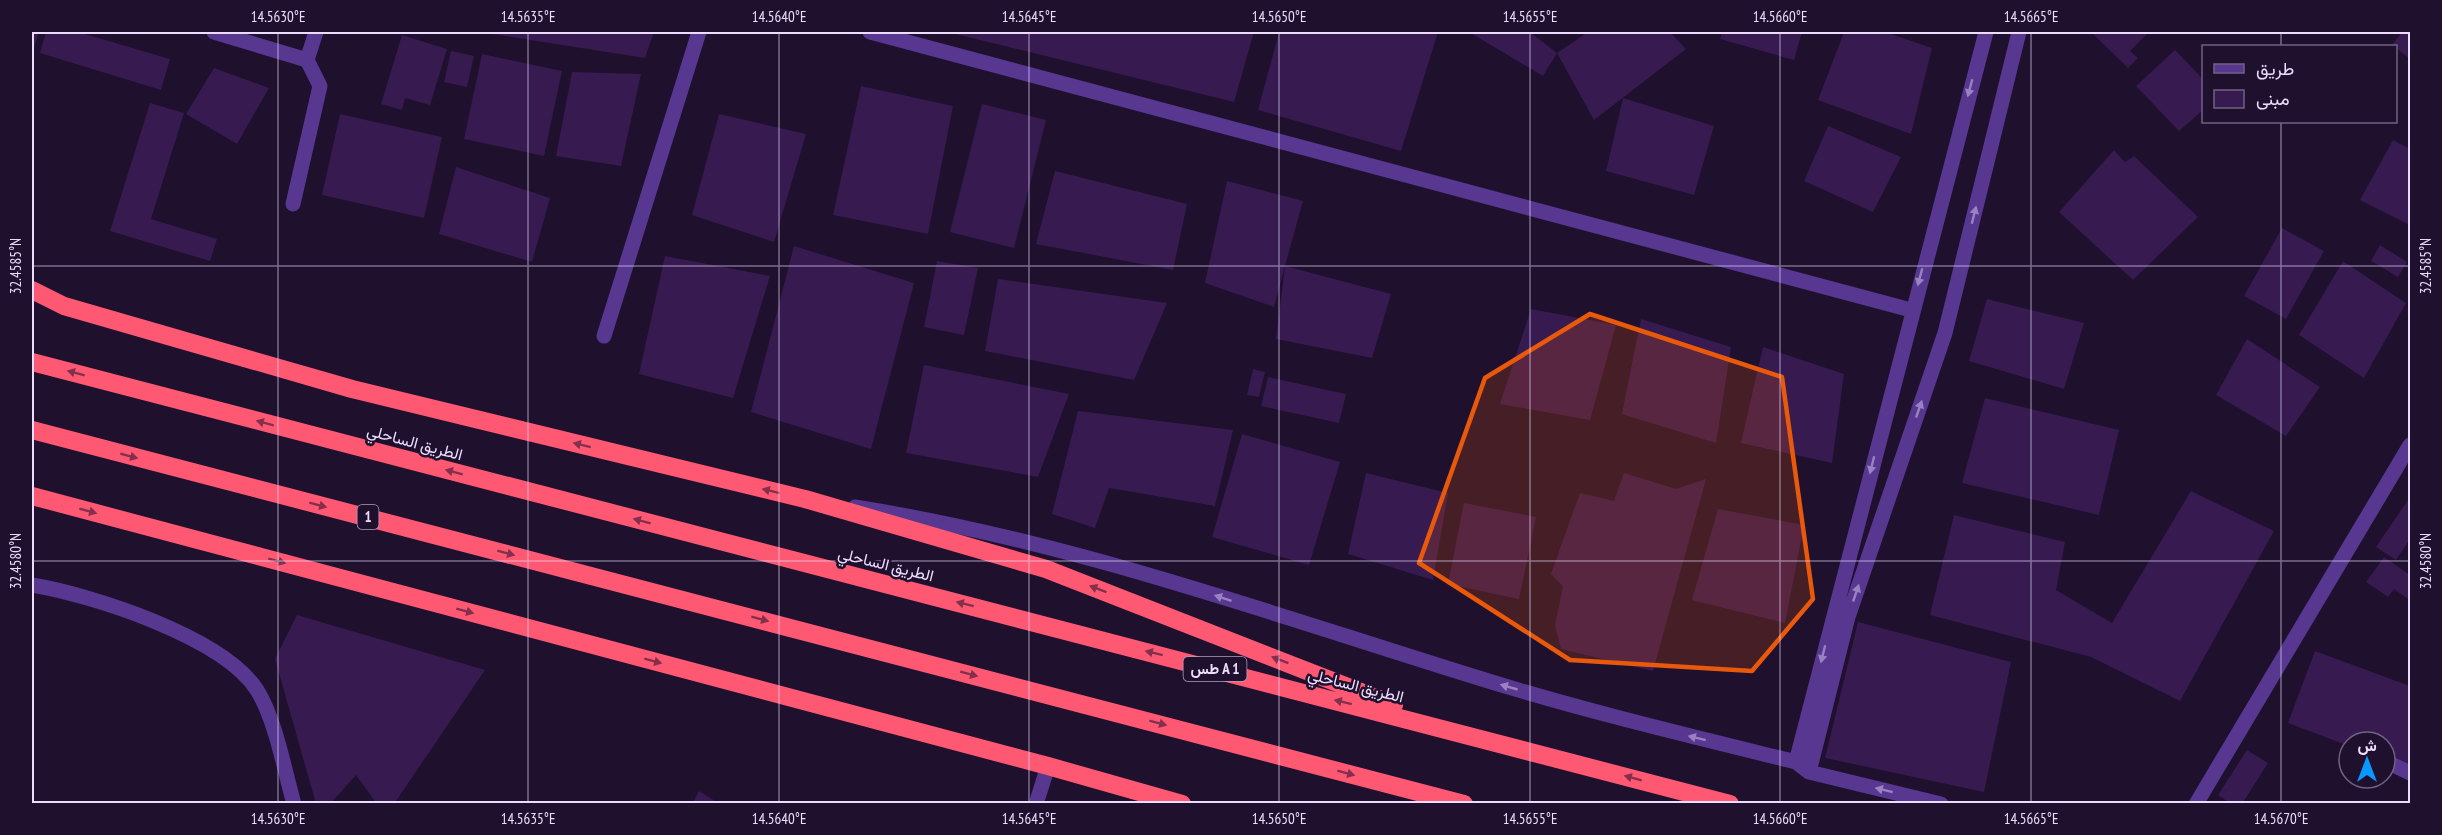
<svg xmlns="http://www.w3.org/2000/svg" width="2442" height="835" font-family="'PT Sans Narrow',Vazirmatn,sans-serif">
  <rect width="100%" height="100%" fill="#1f102e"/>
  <!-- building -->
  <path fill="#361a50" d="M 32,32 L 39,32 L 32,54 Z
    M 46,32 L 78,32 L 170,59 L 161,90 L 40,53 Z
    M 479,32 L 654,32 L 645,58 Z
    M 947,32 L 1254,32 L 1234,102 Z
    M 1279,32 L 1438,32 L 1401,151 L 1258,110 Z
    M 1469,32 L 1530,32 L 1557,53 L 1543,76 Z
    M 1588,32 L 1670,32 L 1686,49 L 1594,120 L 1557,53 Z
    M 1722,32 L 1802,32 L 1794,60 L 1720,39 Z
    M 1844,32 L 1885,32 L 1932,48 L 1911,134 L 1818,100 Z
    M 2091,32 L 2149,32 L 2130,51 L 2138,58 L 2128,68 Z
    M 2402,32 L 2410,32 L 2410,59 L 2392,45 Z
    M 402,35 L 447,49 L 430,105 L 405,98 L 402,110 L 381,104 Z
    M 2175,50 L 2204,80 L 2204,109 L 2179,131 L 2136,86 Z
    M 451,51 L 474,56 L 467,87 L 444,82 Z
    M 482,54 L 562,71 L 544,156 L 464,139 Z
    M 214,68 L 269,88 L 237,144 L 186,114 Z
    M 572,72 L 641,74 L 621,166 L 556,156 Z
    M 861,86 L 953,106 L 928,234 L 833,215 Z
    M 1623,98 L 1714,126 L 1694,195 L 1606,171 Z
    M 150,103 L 184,113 L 151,219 L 217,239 L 210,261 L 110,231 Z
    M 982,104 L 1046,120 L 1014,248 L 950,232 Z
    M 340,114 L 442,137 L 424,218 L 322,195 Z
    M 719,114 L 806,134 L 774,242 L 692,215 Z
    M 1828,126 L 1901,157 L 1873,212 L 1804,181 Z
    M 2393,140 L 2410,149 L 2410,225 L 2360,200 Z
    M 2114,150 L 2125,162 L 2134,156 L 2198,217 L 2133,280 L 2059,212 Z
    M 456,167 L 550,198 L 532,262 L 439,234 Z
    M 1055,171 L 1187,204 L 1173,270 L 1036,244 Z
    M 1227,181 L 1303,201 L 1285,266 L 1391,294 L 1372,358 L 1276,339 L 1285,266 L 1274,307 L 1205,283 Z
    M 2282,228 L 2324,251 L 2286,319 L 2244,296 Z
    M 2380,245 L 2407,262 L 2398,277 L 2371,261 Z
    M 794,246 L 914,283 L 871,449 L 751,412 Z
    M 665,256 L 770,276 L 733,398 L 639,374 Z
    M 937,261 L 978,268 L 964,335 L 924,327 Z
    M 2343,261 L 2406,303 L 2364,378 L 2299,335 Z
    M 998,279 L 1167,303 L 1134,380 L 985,351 Z
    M 1987,299 L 2084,323 L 2064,389 L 1969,361 Z
    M 1531,309 L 1616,325 L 1590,420 L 1500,404 Z
    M 1641,319 L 1731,347 L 1716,443 L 1622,414 Z
    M 2247,339 L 2320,387 L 2286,436 L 2216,395 Z
    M 1763,347 L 1844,374 L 1832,463 L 1741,443 Z
    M 924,365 L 1069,394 L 1038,477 L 906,453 Z
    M 1253,369 L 1265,372 L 1259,397 L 1247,395 Z
    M 1268,377 L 1346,394 L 1339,423 L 1261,406 Z
    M 1985,398 L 2119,430 L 2099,515 L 1962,483 Z
    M 1078,411 L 1233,430 L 1215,506 L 1109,488 L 1095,528 L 1052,514 Z
    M 1242,434 L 1340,462 L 1309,565 L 1212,537 Z
    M 1366,473 L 1448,493 L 1433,580 L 1348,554 Z
    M 1624,473 L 1676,489 L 1706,479 L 1653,671 L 1561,649 L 1555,625 L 1563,586 L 1551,574 L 1580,493 L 1614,501 Z
    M 2191,491 L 2274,531 L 2180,701 L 2091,657 L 1930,615 L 1954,515 L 2065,542 L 2056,590 L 2112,623 Z
    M 2410,497 L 2410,539 L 2396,560 L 2376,547 Z
    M 1464,503 L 1536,517 L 1519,599 L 1448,584 Z
    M 1718,509 L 1804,525 L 1785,623 L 1692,600 Z
    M 2384,557 L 2410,575 L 2410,595 L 2408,599 L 2394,589 L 2388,597 L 2366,582 Z
    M 297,615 L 485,670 L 394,804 L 377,804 L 356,775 L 330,804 L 316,804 L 275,659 Z
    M 1858,622 L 2011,662 L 1984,792 L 1825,758 Z
    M 2315,651 L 2410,686 L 2410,768 L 2385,759 L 2385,742 L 2349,742 L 2349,746 L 2288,723 Z
    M 2247,750 L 2268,763 L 2242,804 L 2231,804 L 2218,795 Z
    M 699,791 L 720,804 L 692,804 Z"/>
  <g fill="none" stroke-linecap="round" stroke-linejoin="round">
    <!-- minor -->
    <path stroke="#573790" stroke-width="15" d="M 214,32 L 307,60
      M 870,32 L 1911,310
      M 293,204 L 320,86 L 307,60 L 316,32
      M 604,336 L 699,32
      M 855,507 C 1065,540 1266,612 1469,675 C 1577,709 1686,735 1796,762 L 1809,772 L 1941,804
      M 32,585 C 92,595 223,637 257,690 C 276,721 284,769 294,804
      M 2385,761 L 2410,773
      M 1796,762 L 1986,32
      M 1809,772 L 1848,617 L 1945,333 L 2019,32
      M 1036,804 L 1048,766
      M 2196,804 L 2410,445"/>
    <!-- highway -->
    <path stroke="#ff5873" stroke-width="18" d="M 32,290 L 64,306 L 352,389 L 805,499 L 1046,569 L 1394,705
      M 32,362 L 1730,804
      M 32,430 L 1464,804
      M 32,496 L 1048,766 L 1182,804"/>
  </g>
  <!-- one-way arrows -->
  <defs><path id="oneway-solid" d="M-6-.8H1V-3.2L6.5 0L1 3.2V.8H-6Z" transform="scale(1.5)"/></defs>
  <g fill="#9a82c2">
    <use href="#oneway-solid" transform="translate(1970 88) rotate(105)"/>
    <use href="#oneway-solid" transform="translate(1974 215) rotate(-76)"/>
    <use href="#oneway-solid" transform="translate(1920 277) rotate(105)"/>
    <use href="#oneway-solid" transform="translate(1919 409) rotate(-71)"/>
    <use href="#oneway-solid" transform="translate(1872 465) rotate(104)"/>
    <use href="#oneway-solid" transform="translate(1856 593) rotate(-71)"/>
    <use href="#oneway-solid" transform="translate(1223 598) rotate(-162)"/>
    <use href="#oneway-solid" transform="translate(1823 654) rotate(104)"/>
    <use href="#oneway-solid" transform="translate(1509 687) rotate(-164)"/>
    <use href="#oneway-solid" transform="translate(1697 738) rotate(-166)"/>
    <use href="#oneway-solid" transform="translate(1884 790) rotate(-166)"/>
  </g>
  <g fill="#84304d">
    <use href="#oneway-solid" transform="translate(76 373) rotate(-165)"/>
    <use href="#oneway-solid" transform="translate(265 423) rotate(-165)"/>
    <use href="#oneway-solid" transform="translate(582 445) rotate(-166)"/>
    <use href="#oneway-solid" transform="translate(129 456) rotate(15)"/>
    <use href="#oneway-solid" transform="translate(454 472) rotate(-165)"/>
    <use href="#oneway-solid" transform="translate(771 491) rotate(-166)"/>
    <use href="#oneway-solid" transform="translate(318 505) rotate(15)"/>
    <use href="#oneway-solid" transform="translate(88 511) rotate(15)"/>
    <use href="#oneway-solid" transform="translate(642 521) rotate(-165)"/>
    <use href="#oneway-solid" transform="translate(506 553) rotate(15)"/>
    <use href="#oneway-solid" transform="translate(277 561) rotate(15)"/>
    <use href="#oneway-solid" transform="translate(1098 589) rotate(-159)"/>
    <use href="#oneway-solid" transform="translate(965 604) rotate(-166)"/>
    <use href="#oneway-solid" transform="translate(465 611) rotate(15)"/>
    <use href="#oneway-solid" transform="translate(760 619) rotate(15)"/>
    <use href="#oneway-solid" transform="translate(1154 653) rotate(-166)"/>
    <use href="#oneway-solid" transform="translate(1280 660) rotate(-159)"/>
    <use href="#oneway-solid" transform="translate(653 661) rotate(15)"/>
    <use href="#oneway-solid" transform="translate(969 674) rotate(15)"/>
    <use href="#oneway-solid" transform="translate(1343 702) rotate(-166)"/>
    <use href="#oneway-solid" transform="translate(1158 723) rotate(15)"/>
    <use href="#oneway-solid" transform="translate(1346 773) rotate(15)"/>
    <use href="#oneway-solid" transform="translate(1633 778) rotate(-165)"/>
  </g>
  <!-- marked area -->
  <path fill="#e8590c" fill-opacity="0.2" stroke="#e8590c" stroke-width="4.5" stroke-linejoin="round" d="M 1590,314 L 1782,377 L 1813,599 L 1752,671 L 1570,660 L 1419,563 L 1485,378 Z"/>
  <!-- ticks -->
  <path fill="none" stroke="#ecddff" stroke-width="1.5" stroke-opacity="0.45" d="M 278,32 L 278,804M 528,32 L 528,804M 779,32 L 779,804M 1029,32 L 1029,804M 1279,32 L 1279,804M 1530,32 L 1530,804M 1780,32 L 1780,804M 2031,32 L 2031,804M 2281,32 L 2281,46M 2281,122 L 2281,804M 32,266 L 2410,266M 32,561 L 2410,561"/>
  <g text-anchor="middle" stroke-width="5" stroke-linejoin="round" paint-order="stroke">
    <!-- shield labels -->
    <g fill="#1f102e" stroke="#aea0c0" stroke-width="1.5">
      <rect x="357.5" y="505" width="21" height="24" rx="4.5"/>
      <rect x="1183.5" y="657" width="63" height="24" rx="4.5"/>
    </g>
    <g font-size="15" font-weight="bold" fill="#ecddff">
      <text x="368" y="522">1</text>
      <text x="1215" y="674">طس A 1</text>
    </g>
    <!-- street labels -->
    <g font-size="16" fill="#ecddff" stroke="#1f102e">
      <text transform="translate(415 442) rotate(15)" y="6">الطريق الساحلي</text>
      <text transform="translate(886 564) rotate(14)" y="6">الطريق الساحلي</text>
      <text transform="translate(1356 685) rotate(14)" y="6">الطريق الساحلي</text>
    </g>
  </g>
  <!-- border -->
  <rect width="2442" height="835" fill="none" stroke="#1f102e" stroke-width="66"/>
  <!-- legend -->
  <rect x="2202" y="45" width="195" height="78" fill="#1f102e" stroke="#716282" stroke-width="1.5"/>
  <rect x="2214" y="64" width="30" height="9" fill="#573790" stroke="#716282" stroke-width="1.5"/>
  <text x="2256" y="75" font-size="18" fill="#ecddff">طريق</text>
  <rect x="2214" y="90" width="30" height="18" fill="#361a50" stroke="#716282" stroke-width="1.5"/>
  <text x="2256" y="105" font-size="18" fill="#ecddff">مبنى</text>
  <!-- north arrow -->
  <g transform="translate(2367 760)"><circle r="28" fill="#1f102e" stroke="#716282" stroke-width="1.5"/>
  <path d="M0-4.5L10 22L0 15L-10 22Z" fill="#0998ff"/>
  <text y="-9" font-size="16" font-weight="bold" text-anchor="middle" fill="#ecddff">ش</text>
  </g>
  <rect x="33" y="33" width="2376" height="769" fill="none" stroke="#ecddff" stroke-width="2"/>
  <g font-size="15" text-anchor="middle" fill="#ecddff">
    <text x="278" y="22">14.5630°E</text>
    <text x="528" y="22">14.5635°E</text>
    <text x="779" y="22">14.5640°E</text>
    <text x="1029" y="22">14.5645°E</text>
    <text x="1279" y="22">14.5650°E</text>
    <text x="1530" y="22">14.5655°E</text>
    <text x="1780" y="22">14.5660°E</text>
    <text x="2031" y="22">14.5665°E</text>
    <text transform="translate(16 266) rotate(-90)" y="5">32.4585°N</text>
    <text transform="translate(2426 266) rotate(-90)" y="5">32.4585°N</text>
    <text transform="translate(16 561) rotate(-90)" y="5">32.4580°N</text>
    <text transform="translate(2426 561) rotate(-90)" y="5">32.4580°N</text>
    <text x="278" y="824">14.5630°E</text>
    <text x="528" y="824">14.5635°E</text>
    <text x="779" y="824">14.5640°E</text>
    <text x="1029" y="824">14.5645°E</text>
    <text x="1279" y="824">14.5650°E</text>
    <text x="1530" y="824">14.5655°E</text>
    <text x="1780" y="824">14.5660°E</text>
    <text x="2031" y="824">14.5665°E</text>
    <text x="2281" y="824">14.5670°E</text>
  </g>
</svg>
